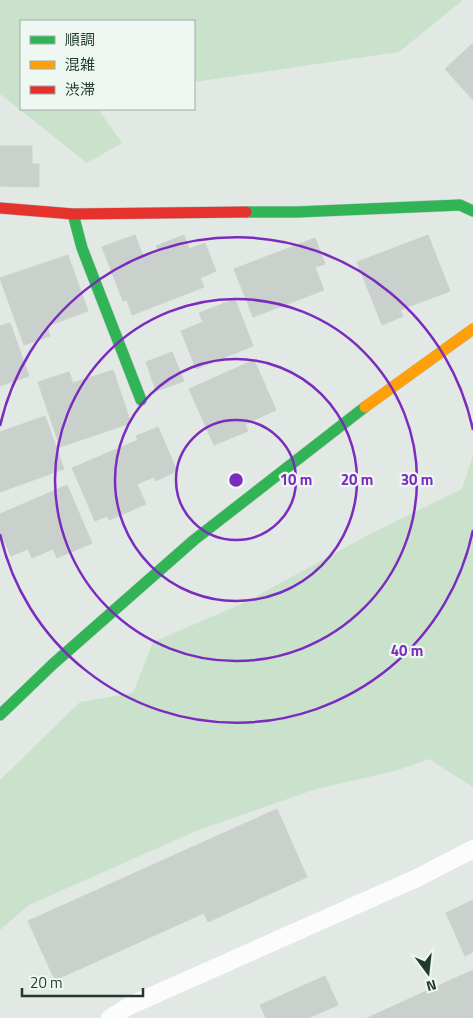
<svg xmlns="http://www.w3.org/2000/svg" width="473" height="1018" font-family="'Titillium Web','Noto Sans JP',sans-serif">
  <rect width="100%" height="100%" fill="#e2e8e4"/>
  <!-- green -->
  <path fill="#cae2cc" d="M 0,0 L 463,0 L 399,52 L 194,82 L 194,21 L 21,21 L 21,109 L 98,109 L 122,143 L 87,163 L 0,94 Z
    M 473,455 L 473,787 L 429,759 L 395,771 L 316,789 L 196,831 L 29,905 L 0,930 L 0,780 L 80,702 L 133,693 L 153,642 L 246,602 L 372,533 L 462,489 Z"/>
  <!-- building -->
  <path fill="#cad1cd" stroke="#cbd1cd" d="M 473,43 L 473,100 L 445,69 Z
    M 0,146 L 32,146 L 32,164 L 39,164 L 39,187 L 0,186 Z
    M 135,235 L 143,256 L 158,250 L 156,246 L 184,235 L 189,249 L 205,243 L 216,271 L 200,278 L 204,287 L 132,315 L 127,300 L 123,301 L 102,247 Z
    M 428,235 L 450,291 L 400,310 L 403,316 L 382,325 L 357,262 Z
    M 315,238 L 325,264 L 315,267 L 324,290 L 253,317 L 234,269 Z
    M 68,255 L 88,311 L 47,326 L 50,336 L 24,345 L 0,278 Z
    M 235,299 L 253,346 L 196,369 L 181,331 L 203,322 L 199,313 Z
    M 10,323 L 29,376 L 0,386 L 0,326 Z
    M 172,352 L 184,381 L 156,391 L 146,362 Z
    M 254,360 L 276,410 L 245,424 L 248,431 L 214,445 L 189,389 Z
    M 113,370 L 131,423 L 60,447 L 38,382 L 69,372 L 73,383 Z
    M 45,416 L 64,469 L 0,492 L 0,432 Z
    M 158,427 L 177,471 L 156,481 L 154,477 L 137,484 L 146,504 L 109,520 L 107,516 L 95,521 L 72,468 L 138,440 L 136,436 Z
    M 67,485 L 92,543 L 57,558 L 53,549 L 32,558 L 28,549 L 11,556 L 0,531 L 0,514 Z
    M 277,809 L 307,877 L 208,922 L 204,913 L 55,980 L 28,921 Z
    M 473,900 L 473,952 L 465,956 L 446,913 Z
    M 473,970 L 473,1018 L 367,1018 Z
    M 325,976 L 338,1005 L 308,1018 L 266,1018 L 260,1005 Z"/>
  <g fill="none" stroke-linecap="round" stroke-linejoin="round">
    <!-- fast casing -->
    <g stroke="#bbc5bf" stroke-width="12">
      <path id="fast" d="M 246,212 L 297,212 L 460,205 L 473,211
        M 73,214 L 82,248 L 141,400
        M 0,715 L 53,664 L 194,540 L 365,407"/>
    </g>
    <!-- slow casing -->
    <g stroke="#bbc5bf" stroke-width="12">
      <path id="slow" d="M 365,407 L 473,329"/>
    </g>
    <!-- jam casing -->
    <g stroke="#bbc5bf" stroke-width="12">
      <path id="jam" d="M 0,208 L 73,214 L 246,212"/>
    </g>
    <!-- lane -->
    <path stroke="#fbfcfb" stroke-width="18" d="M 110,1018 L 129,1006 L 417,878 L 473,849"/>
    <!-- fast -->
    <use href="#fast" stroke="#30b455" stroke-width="11"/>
    <!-- slow -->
    <use href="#slow" stroke="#ff9f0a" stroke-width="11"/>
    <!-- jam -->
    <use href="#jam" stroke="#e5322d" stroke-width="11"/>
  </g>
  <!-- distance rings -->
  <g fill="none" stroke="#7b2cbf" stroke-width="2.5">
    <circle cx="236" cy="480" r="60"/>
    <circle cx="236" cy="480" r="121"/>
    <circle cx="236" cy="480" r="181"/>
    <path d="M473 530A242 242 0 0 1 0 534M0 426A242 242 0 0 1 473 430"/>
  </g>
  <circle cx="236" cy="480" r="8" fill="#7b2cbf" stroke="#eff7f2" stroke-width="2.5"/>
  <g font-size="15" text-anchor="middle" font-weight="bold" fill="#7b2cbf" stroke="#eff7f2" stroke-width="4.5" stroke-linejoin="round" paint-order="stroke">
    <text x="296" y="485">10 m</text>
    <text x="357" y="485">20 m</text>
    <text x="417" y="485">30 m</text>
    <text x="407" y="656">40 m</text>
  </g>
  <!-- legend -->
  <rect x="20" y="20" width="175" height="90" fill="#eff7f2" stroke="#9caca4"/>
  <rect x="30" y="36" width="25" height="8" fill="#30b455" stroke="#9caca4"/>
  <text x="65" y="45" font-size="15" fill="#1f3b2e">順調</text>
  <rect x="30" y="61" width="25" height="8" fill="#ff9f0a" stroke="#9caca4"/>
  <text x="65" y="70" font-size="15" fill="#1f3b2e">混雑</text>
  <rect x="30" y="86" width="25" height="8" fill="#e5322d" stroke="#9caca4"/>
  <text x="65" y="95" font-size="15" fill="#1f3b2e">渋滞</text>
  <!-- north arrow -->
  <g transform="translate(428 973) rotate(165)" stroke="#eff7f2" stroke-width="4" paint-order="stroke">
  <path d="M0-4L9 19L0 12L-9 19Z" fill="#1f3b2e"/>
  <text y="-8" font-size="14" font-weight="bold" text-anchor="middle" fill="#1f3b2e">N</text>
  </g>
  <!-- scale -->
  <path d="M22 988v8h121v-8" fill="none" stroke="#1f3b2e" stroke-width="2.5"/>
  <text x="30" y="988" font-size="15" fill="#1f3b2e" stroke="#eff7f2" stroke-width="4" paint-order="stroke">20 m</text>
</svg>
